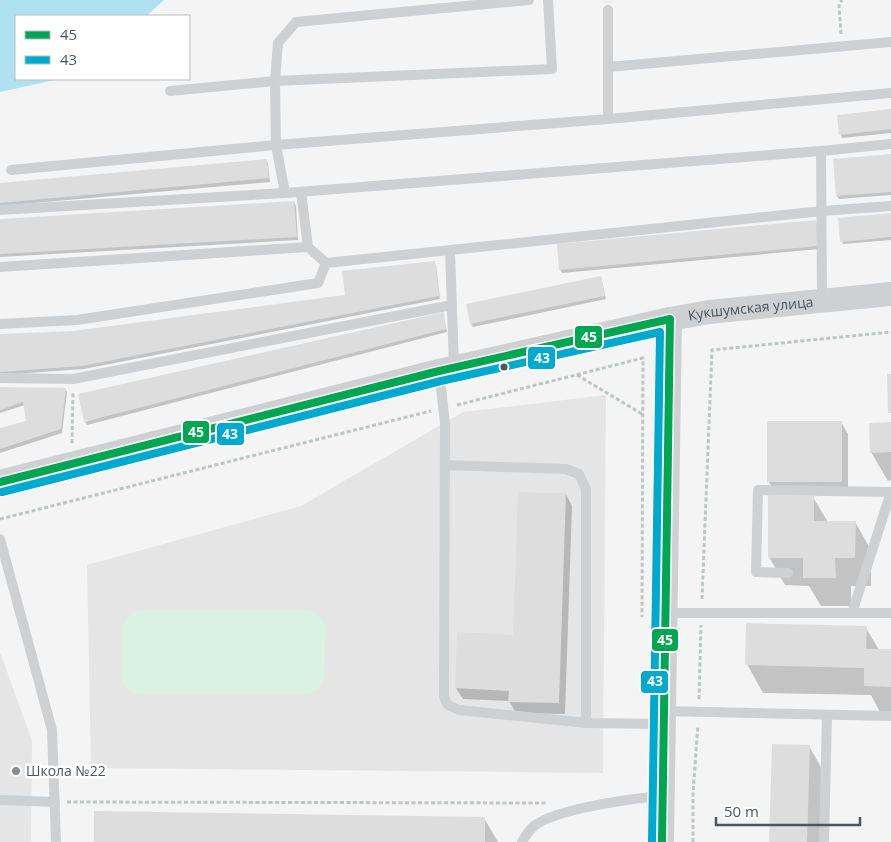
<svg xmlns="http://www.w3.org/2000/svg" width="891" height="842" font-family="'Open Sans',sans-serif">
  <rect width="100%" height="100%" fill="#f4f4f4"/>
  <!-- education -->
  <path fill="#e6e5e6" d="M 606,395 L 603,773 L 91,768 L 87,565 L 301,506 L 463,412 Z
    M 0,652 L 32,741 L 31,842 L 0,842 Z"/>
  <!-- green -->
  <path fill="#d9f2e3" d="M 139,610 L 309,610 C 318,613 322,617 325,626 L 324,678 C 321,687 318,691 308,694 L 139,694 C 129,691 125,688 122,678 L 123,626 C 126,617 130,613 139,610 Z"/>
  <!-- water -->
  <path fill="#aee2f0" d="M 0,0 L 164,0 L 146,16 L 16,16 L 16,79 L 59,79 L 0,92 Z"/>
  <!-- shadow -->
  <path fill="#0003" d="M 891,110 L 891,133 L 842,138 L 841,135 L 838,116 Z
    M 891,156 L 891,195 L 839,199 L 837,196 L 834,160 Z
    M 266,160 L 268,163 L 270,182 L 0,206 L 0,184 Z
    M 294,202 L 296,206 L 298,240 L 0,257 L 0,220 Z
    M 891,215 L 891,240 L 843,244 L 842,241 Z
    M 815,222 L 817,225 L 819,249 L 562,273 L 560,269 Z
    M 434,263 L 436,266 L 440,299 L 84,369 L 0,375 L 0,335 L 73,332 L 346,296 Z
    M 601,277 L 606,299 L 473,327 L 471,324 Z
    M 443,314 L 447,332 L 87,425 L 85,422 Z
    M 0,388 L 65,389 L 67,392 L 62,433 L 0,453 L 0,430 L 28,421 L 25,405 L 0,413 Z
    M 841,422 L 848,434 L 848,493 L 775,493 L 769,482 Z
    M 891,423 L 891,480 L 888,481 L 871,452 Z
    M 566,494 L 572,506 L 565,714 L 516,713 L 509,701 L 463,699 L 456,688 L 458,634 L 514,636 Z
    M 813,497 L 828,522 L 855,522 L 871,550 L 871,586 L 851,586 L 851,606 L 821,606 L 809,586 L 785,585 L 769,557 Z
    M 866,628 L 879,650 L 891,651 L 891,715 L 881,714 L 871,695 L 763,693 L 747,664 Z
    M 809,746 L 825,774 L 823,842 L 770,842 Z
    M 484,818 L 498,842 L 95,842 Z"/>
  <!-- building -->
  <path fill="#ddddde" d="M 891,109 L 891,129 L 839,135 L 837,115 Z
    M 891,154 L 891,192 L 836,196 L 833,159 Z
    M 267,159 L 269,178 L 0,203 L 0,183 Z
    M 294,201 L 297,237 L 0,254 L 0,219 Z
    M 891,213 L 891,237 L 840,242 L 838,218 Z
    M 816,220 L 818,246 L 559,270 L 557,244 Z
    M 435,261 L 439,296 L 82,366 L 0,372 L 0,334 L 73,331 L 345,295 L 342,271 Z
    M 601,276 L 605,296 L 470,324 L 466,304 Z
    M 444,312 L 446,329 L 84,422 L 78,394 Z
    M 887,374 L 891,374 L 891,413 L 888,413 Z
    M 0,387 L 66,388 L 61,429 L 0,449 L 0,428 L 26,421 L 23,402 L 0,410 Z
    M 767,421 L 842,421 L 842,482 L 767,482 Z
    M 891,422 L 891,452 L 870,453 L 869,423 Z
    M 518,492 L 566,493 L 559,703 L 508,702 L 509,691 L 455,688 L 457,632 L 513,635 Z
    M 768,495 L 814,496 L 814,521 L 856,521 L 855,558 L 835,558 L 836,578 L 803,578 L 803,558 L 768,558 Z
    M 746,623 L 867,626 L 866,649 L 891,649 L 891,687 L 864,686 L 864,668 L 745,665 Z
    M 772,744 L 810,745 L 807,842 L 769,842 Z
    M 94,811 L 485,817 L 485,842 L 94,842 Z"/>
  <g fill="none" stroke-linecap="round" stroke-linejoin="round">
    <!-- path -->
    <path stroke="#bcc7c4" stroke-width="3" stroke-dasharray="4 2.5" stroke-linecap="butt" d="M 841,34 L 839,4 L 842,0
      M 577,375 L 642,414
      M 457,405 L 643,358 L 642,617
      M 72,443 L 73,392
      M 0,519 L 431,411
      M 702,599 L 712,350 L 891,332
      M 699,699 L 701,625
      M 67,802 L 546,803
      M 693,842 L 693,792 L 698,725"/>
    <!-- service -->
    <path stroke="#ced0d2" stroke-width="10" d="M 608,67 L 891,42
      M 170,91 L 275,81 L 552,69 L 548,0
      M 608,119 L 608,10
      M 821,151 L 822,300
      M 11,170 L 276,145 L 608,119 L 891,93
      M 301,192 L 308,247
      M 285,193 L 276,145 L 275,81 L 278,43 L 296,22 L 529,0
      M 0,210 L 285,193 L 821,151 L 891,144
      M 450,250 L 454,368
      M 0,267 L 308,247 L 326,263 L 822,211 L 891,206
      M 0,324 L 77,320 L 318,283 L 326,263
      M 439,371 L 445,423 L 444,697 L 448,705 L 459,710 L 586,723 L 664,724
      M 0,378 L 73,379 L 452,305
      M 445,465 L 566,469 L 579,474 L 586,489 L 586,723
      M 0,539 L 52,730 L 56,842
      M 788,573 L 756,572 L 758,490 L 891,492
      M 666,613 L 852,613 L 891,492
      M 852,613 L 891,613
      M 664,711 L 891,716
      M 0,800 L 55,802
      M 522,842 C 525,837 529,830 534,826 C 555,809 634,798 663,796
      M 824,842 L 827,715"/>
    <!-- tertiary -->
    <g stroke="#ced0d2" stroke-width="24">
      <path id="s1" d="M 0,482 L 439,371 L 670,319 L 709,312 L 891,294"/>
      <path d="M 662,842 L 670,319"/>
    </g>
    <!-- bus-1 casing -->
    <g stroke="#fff" stroke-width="11">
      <path id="bus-1" d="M 0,482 L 439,371 L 670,319 L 662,842"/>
    </g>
    <!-- bus-2 casing -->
    <g stroke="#fff" stroke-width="11">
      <path id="bus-2" d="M 2,492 L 441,381 L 660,332 L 652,842"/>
    </g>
    <!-- bus-1 -->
    <use href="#bus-1" stroke="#00a651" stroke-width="8"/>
    <!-- bus-2 -->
    <use href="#bus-2" stroke="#00a9ce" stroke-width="8"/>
  </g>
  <!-- markers -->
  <circle fill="#4a5661" stroke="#fff" stroke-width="2" cx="504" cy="367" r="4.5"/>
  <circle fill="#868d94" stroke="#fff" stroke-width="2" cx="16" cy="771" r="5"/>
  <g text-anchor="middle" stroke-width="5" stroke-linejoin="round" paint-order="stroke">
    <!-- street labels -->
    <g font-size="14" fill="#4a5661" stroke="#fff">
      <text dy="5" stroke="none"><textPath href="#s1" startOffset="771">Кукшумская улица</textPath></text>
    </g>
    <!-- poi labels -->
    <g font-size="14" fill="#4a5661" stroke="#fff" text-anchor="start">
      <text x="26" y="776">Школа №22</text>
    </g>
  </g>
  <g stroke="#fff" stroke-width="2">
    <rect x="574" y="325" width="29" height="24" rx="5" fill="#00a651"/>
    <rect x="527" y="346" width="29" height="24" rx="5" fill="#00a9ce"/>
    <rect x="182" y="420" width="28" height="24" rx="5" fill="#00a651"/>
    <rect x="216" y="422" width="29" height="24" rx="5" fill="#00a9ce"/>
    <rect x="651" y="628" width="28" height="24" rx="5" fill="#00a651"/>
    <rect x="640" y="670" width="29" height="24" rx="5" fill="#00a9ce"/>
  </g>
  <g font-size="14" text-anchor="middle" font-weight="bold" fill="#fff">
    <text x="589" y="342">45</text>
    <text x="542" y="363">43</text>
    <text x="196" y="437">45</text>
    <text x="230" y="439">43</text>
    <text x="665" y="645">45</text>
    <text x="655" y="686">43</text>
  </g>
  <!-- legend -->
  <rect x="15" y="15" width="175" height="65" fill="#ffffff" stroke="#b7bbc0"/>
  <rect x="25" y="31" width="25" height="8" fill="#00a651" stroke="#b7bbc0"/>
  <text x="60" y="40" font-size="15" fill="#4a5661">45</text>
  <rect x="25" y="56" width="25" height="8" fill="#00a9ce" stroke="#b7bbc0"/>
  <text x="60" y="65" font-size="15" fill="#4a5661">43</text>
  <!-- scale -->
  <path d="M716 817v8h144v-8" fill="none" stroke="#4a5661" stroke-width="2.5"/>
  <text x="724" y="817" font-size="15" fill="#4a5661" stroke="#ffffff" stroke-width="4" paint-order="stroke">50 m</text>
</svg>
